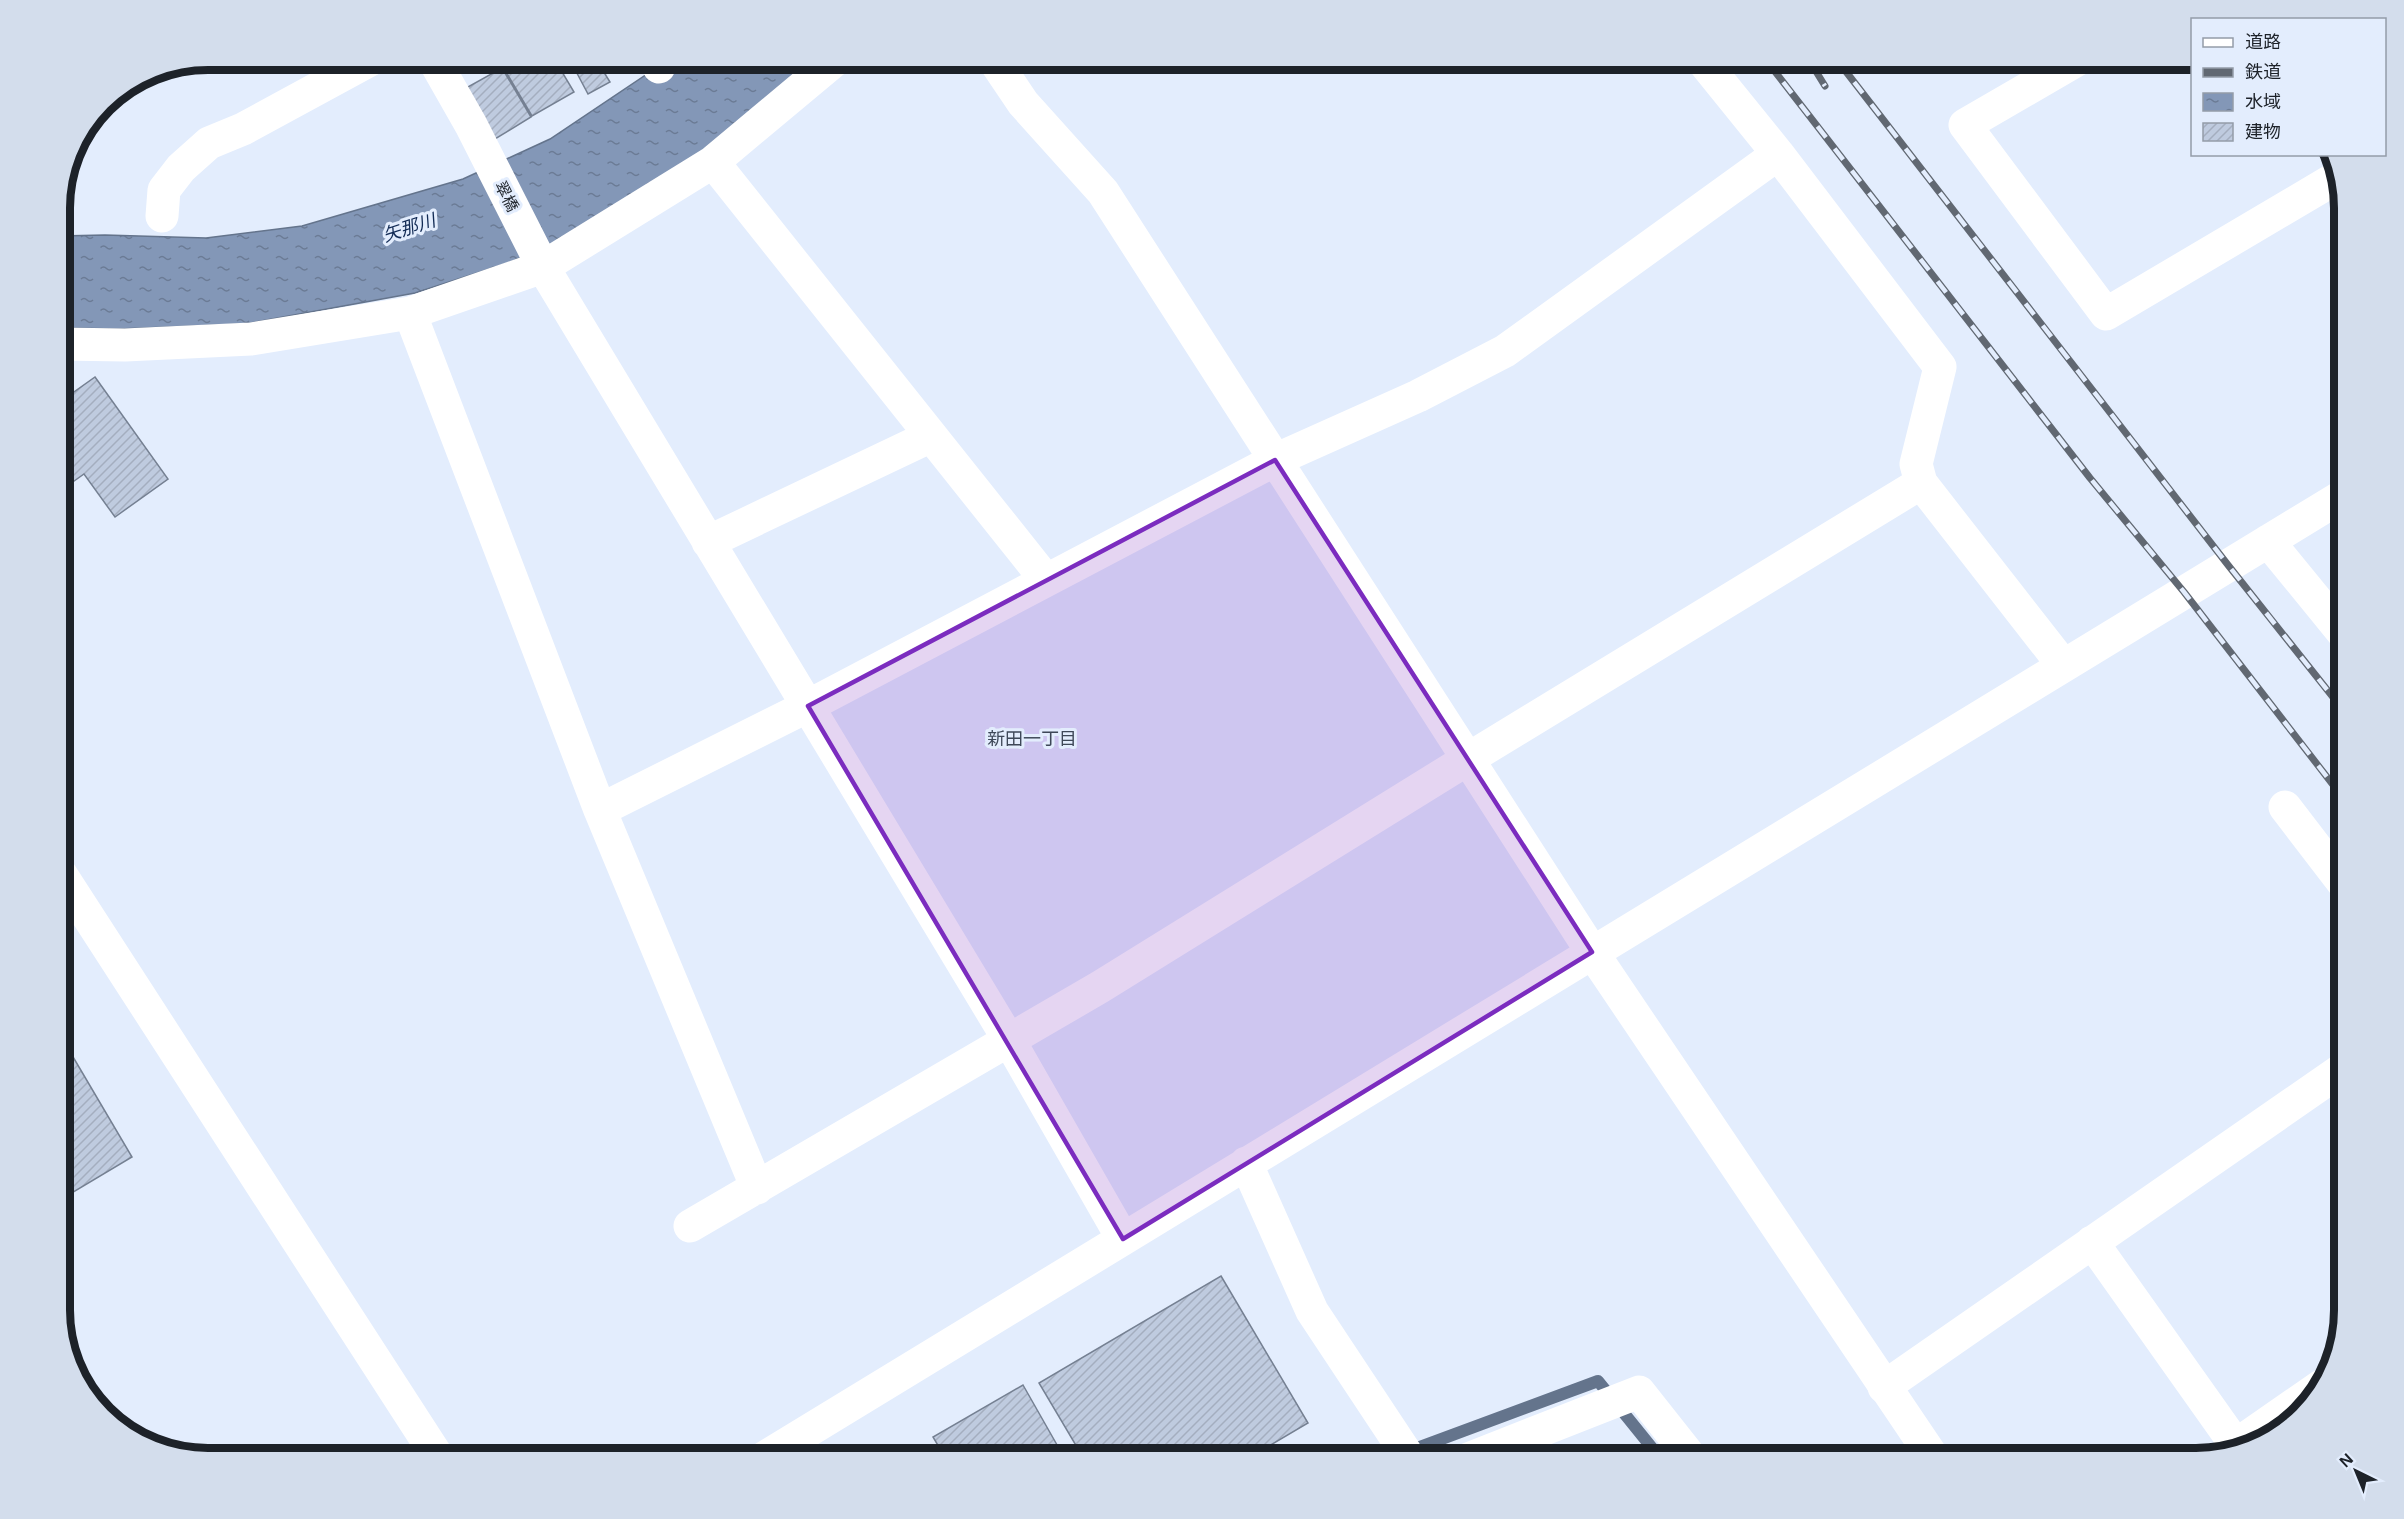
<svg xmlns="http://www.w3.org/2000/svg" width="2404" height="1519" font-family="Helvetica,'Noto Sans JP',sans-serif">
  <defs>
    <pattern id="water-ripples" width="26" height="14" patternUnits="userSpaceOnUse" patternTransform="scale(1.5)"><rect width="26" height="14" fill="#8397b7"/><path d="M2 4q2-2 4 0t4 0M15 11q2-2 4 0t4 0" fill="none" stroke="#6b7b95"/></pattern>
    <pattern id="building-hatch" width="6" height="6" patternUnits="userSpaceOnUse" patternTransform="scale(1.5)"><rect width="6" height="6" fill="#bfcbdf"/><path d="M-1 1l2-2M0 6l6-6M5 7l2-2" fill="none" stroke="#a4aebf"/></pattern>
  </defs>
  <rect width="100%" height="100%" fill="#e3edfd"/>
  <!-- water -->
  <path fill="url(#water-ripples)" stroke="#64748c" stroke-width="1.5" d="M 668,60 L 812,60 L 706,151 L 556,242 L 511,262 L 415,293 L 245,324 L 119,329 L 60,328 L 60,236 L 105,235 L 206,238 L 302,226 L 463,179 L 550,139 Z"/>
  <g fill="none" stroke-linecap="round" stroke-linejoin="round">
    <!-- stream -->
    <path stroke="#64748c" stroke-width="12" d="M 1407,1454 L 1420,1447 L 1598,1381 L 1661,1459"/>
  </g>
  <!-- building -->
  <path fill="url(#building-hatch)" stroke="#758092" stroke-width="1.5" d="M 499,60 L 555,60 L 574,92 L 532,116 Z
    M 570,60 L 627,60 L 628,61 L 605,74 L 610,82 L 588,94 Z
    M 502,68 L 531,117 L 495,139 L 466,88 Z
    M 95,377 L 168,479 L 115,517 L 84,474 L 60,491 L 60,402 Z
    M 66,1045 L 132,1157 L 60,1200 L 60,1048 Z
    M 1221,1276 L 1308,1423 L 1247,1459 L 1084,1459 L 1039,1383 Z
    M 1023,1385 L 1065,1459 L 946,1459 L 933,1437 Z"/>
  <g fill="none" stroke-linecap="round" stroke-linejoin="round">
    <!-- street -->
    <path stroke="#fff" stroke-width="33" d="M 434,60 L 471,125 L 543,267 L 1009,1040 L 1123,1239
      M 655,60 L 659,67
      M 994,60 L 1023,103 L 1103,192 L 1592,952
      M 1702,60 L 1778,154 L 1940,367 L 1916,464 L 1921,483 L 2063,665
      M 2077,60 L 1965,125 L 2106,314 L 2336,178
      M 713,162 L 1046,580
      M 162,216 L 164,190 L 181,168 L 209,143 L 243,129 L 370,60
      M 410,313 L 600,810 L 757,1188
      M 60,344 L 125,345 L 251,339 L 410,313 L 543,267 L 713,162 L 835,60
      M 2268,541 L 2344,634
      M 708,542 L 931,436
      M 2285,807 L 2344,884
      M 600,810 L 808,706 L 1275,460 L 1418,396 L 1505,351 L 1778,154
      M 1246,1163 L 1312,1311 L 1410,1459
      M 690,1226 L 1100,987 L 1468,759 L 1921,483
      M 2092,1242 L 2238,1448
      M 1884,1387 L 2344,1068
      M 2236,1445 L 2321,1386
      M 762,1459 L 2344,495
      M 1468,1459 L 1639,1392 L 1692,1459"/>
    <!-- secondary -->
    <path stroke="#fff" stroke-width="33" d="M 60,873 L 439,1459
      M 1592,952 L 1934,1459"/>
    <!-- rail casing -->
    <g stroke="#616872" stroke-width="7">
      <path id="rail" d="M 1766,60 L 2090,478 L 2184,592 L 2344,799
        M 1809,60 L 1825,86
        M 1837,60 L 2228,565 L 2344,711"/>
    </g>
    <!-- rail -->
    <use href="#rail" stroke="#e3edfd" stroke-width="4.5" stroke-dasharray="14" stroke-linecap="butt"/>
  </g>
  <!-- marked area -->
  <path fill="#7b2cbf" fill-opacity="0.2" stroke="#7b2cbf" stroke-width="4.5" stroke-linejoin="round" d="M 1275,460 L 1592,952 L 1123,1239 L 808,706 Z"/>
  <g text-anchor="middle" stroke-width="6" stroke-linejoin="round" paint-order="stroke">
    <!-- street labels -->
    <g font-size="16" fill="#1d2229" stroke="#e3edfd">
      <text transform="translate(507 196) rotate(63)" y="6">翠橋</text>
    </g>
    <!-- water labels -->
    <g font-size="18" font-style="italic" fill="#122b55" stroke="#e3edfd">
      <text transform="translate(409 228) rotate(-18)" y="6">矢那川</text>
    </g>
    <!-- neighbourhood labels -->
    <g font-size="18" fill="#3e4858" stroke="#e3edfd">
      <text x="1032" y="745">新田一丁目</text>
    </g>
  </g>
  <!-- crop -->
  <path d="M0 0H2404V1519H0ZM208 70H2196A138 138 0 0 1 2334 208V1310A138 138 0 0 1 2196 1448H208A138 138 0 0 1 70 1310V208A138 138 0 0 1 208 70Z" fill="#d3ddec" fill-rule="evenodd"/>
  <path fill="none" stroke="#1d2229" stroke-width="8" d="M208 70H2196A138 138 0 0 1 2334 208V1310A138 138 0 0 1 2196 1448H208A138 138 0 0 1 70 1310V208A138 138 0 0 1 208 70Z"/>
  <!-- legend -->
  <rect x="2191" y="18" width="195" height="138" fill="#e3edfd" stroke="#949ca8" stroke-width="1.5"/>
  <rect x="2203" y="38" width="30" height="9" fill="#ffffff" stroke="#949ca8" stroke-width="1.5"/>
  <text x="2245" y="48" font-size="18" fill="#1d2229">道路</text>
  <rect x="2203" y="68" width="30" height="9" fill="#616872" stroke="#949ca8" stroke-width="1.5"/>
  <text x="2245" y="78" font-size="18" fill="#1d2229">鉄道</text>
  <rect x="2203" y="93" width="30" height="18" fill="url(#water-ripples)" stroke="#949ca8" stroke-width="1.5"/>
  <text x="2245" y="108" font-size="18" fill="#1d2229">水域</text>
  <rect x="2203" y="123" width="30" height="18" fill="url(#building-hatch)" stroke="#949ca8" stroke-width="1.5"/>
  <text x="2245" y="138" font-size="18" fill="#1d2229">建物</text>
  <!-- north arrow -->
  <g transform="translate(2356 1471) rotate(317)" stroke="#e3edfd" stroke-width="4.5" paint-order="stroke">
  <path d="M0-4.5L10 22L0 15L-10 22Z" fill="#1d2229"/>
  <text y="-9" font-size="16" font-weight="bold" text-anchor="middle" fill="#1d2229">N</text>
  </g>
</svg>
